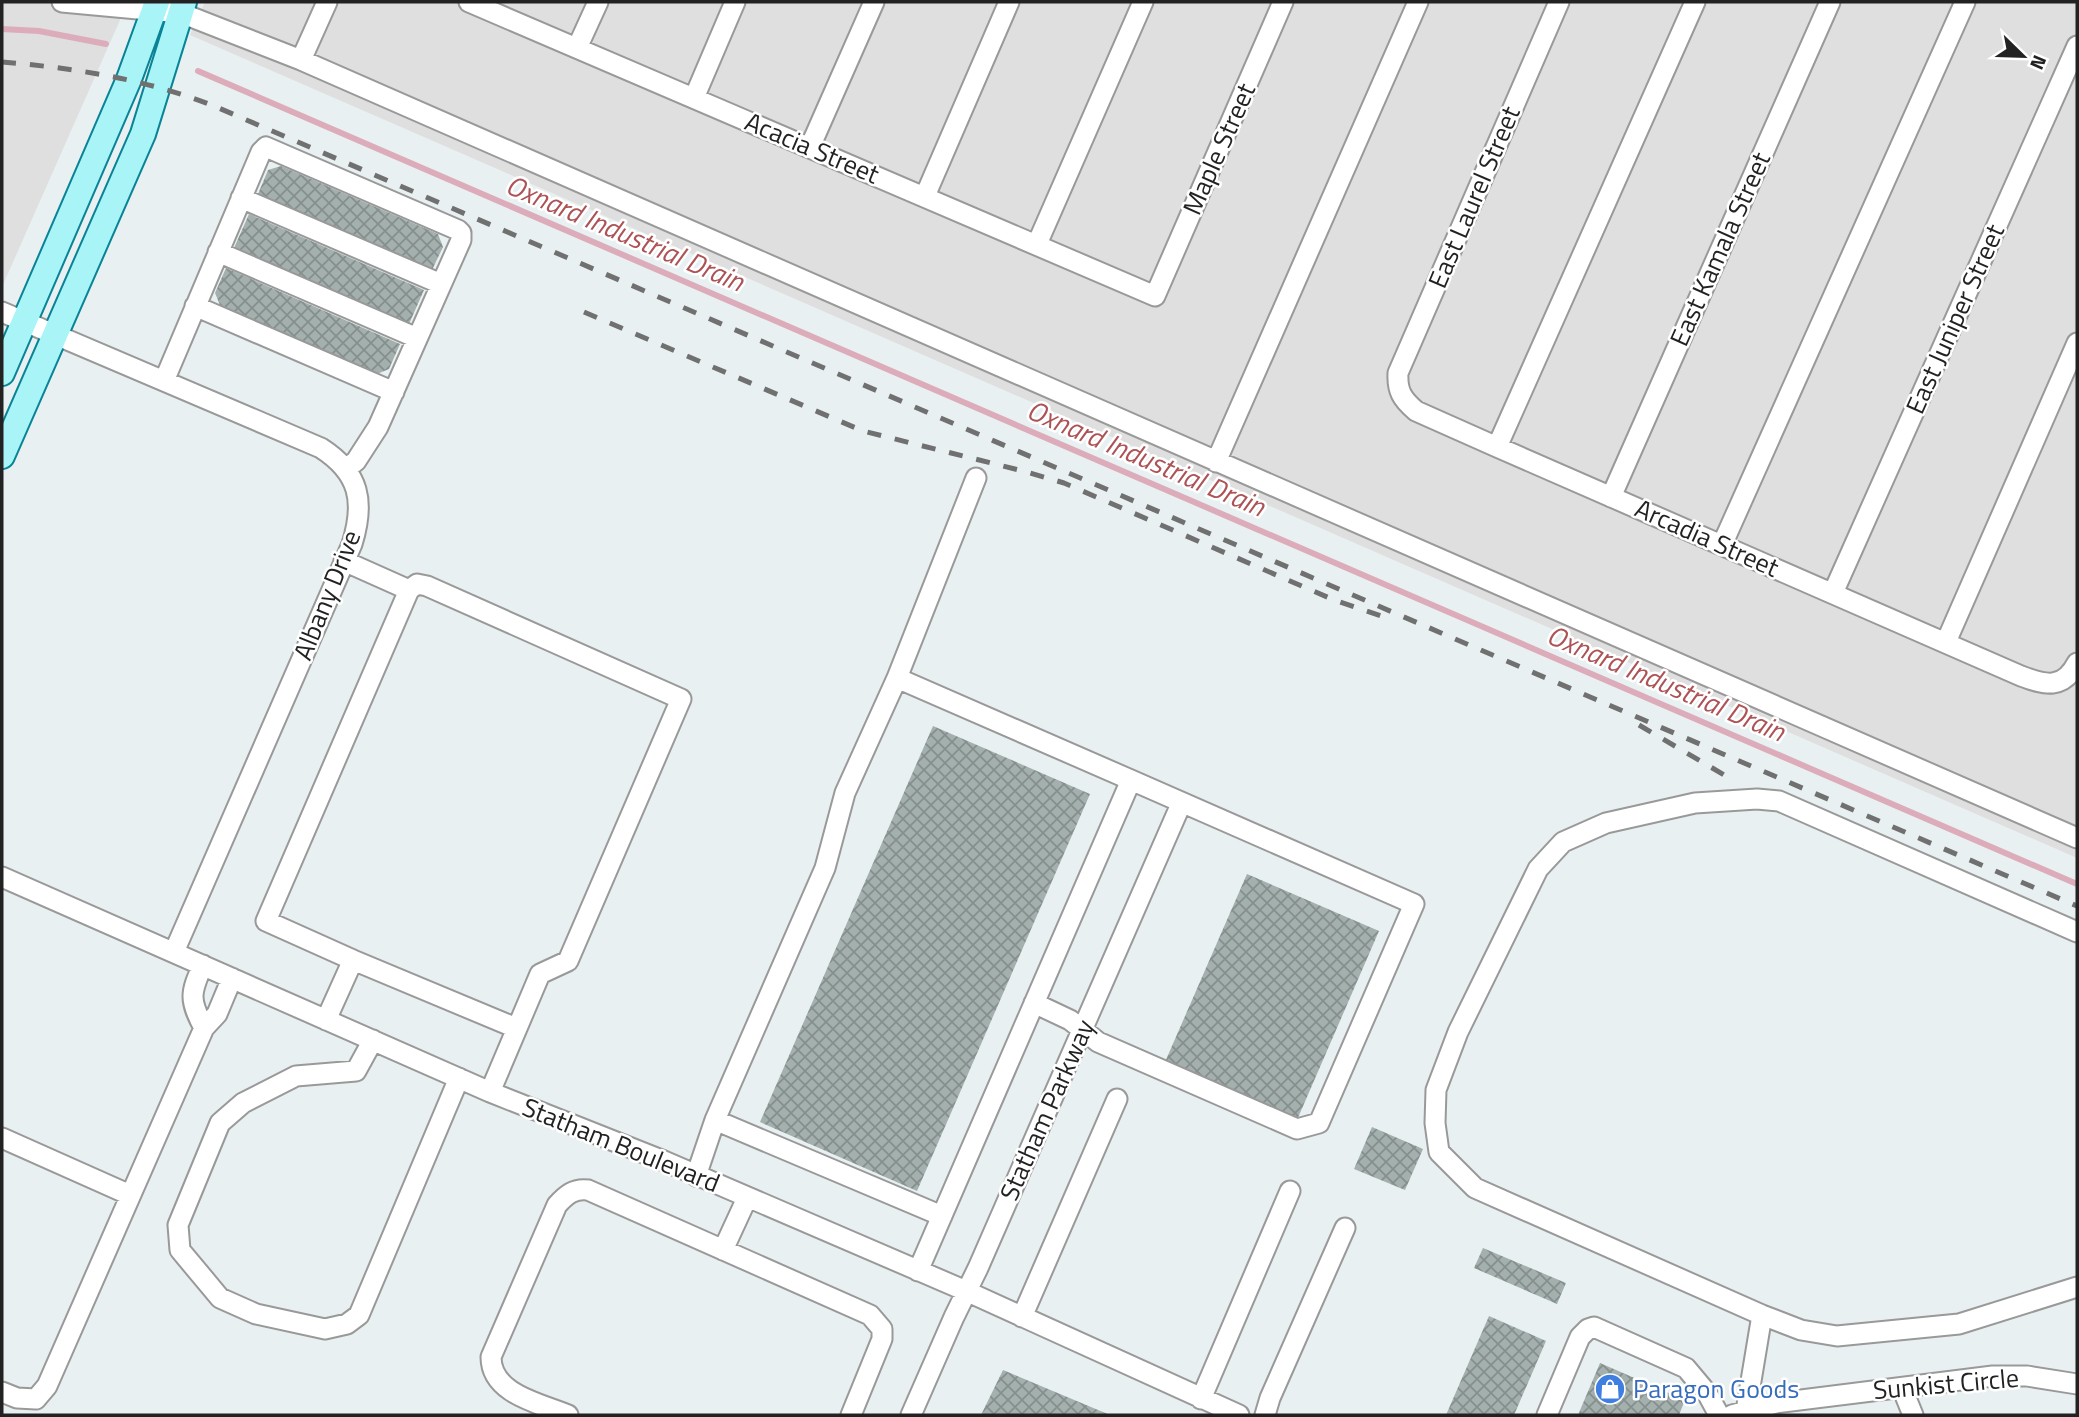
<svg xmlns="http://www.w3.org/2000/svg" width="2079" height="1417" font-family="'Titillium Web',sans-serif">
  <defs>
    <pattern id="building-cross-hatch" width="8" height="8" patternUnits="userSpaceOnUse" patternTransform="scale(1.75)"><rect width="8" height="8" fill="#a4b0ae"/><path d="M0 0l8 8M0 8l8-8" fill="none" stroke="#858f8d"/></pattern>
  </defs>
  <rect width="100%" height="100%" fill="#e9f0f1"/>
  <!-- residential -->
  <path fill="#dfdfdf" d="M 2,2 L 128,2 L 2,287 Z
    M 205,2 L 2077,2 L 2077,858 L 190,35 Z"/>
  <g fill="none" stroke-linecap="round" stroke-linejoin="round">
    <!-- stream -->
    <path stroke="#dcacbb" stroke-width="6" d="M 2,29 L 39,31 L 106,44
      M 198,71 L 2077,884"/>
  </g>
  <!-- building -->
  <path fill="url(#building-cross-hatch)" d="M 281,166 L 438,234 L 443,247 L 432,270 L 258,194 L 268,170 Z
    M 249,214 L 424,290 L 409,324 L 234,248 Z
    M 226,268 L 400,344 L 389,369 L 377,374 L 220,305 L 215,293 Z
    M 933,726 L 1090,794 L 917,1191 L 760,1122 Z
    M 1247,874 L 1379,931 L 1297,1120 L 1165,1062 Z
    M 1372,1127 L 1423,1149 L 1405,1190 L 1354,1169 Z
    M 1483,1248 L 1566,1283 L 1557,1304 L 1474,1268 Z
    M 1489,1316 L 1546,1341 L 1514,1415 L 1446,1415 Z
    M 1600,1363 L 1685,1400 L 1679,1415 L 1578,1415 Z
    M 1003,1370 L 1110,1415 L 981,1415 Z"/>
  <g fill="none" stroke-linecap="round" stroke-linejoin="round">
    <!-- minor casing -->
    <g stroke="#999" stroke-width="23">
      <path id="minor" d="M 62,2 L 181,13 L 301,60 L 2077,838
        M 469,2 L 1155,296 L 1283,2
        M 1559,2 L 1398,373 C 1397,391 1402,399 1416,411 L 1497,447 L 2021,676 C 2045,685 2063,690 2077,663
        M 577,48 L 598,2
        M 301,60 L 327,2
        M 694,98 L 735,2
        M 810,147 L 874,2
        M 925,196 L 1009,2
        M 241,198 L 441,284
        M 1037,244 L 1143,2
        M 218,252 L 417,338
        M 195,306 L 394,392
        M 2,312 L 321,448 C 360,473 365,502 352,544 L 174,952
        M 164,381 L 261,152 L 266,147 L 458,230 L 461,233 L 461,240 L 378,427 L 356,461 L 346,469
        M 1497,447 L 1695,2
        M 1216,462 L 1418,2
        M 1611,497 L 1830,2
        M 1722,545 L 1965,2
        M 344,561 L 409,590
        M 1833,593 L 2077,46
        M 1946,642 L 2077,343
        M 897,678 L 976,478
        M 2,877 L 490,1092 L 664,1161 L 966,1291 L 1239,1415
        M 2077,932 L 1779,801 L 1757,799 L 1695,803 L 1606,823 L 1563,842 L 1538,869 L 1458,1032 L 1436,1090 L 1435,1123 L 1439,1152 L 1475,1188 L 1762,1315 L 1801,1330 L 1837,1336 L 1959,1324 L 2077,1287
        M 353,960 L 266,921 L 409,590 L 417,584 L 427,586 L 681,699 L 568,961 L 540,974 L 490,1092
        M 203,965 C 190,993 189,1000 204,1028
        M 1034,1003 L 1070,1020 L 1098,1042 L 1297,1129 L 1319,1123 L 1414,904 L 1131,780
        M 326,1020 L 353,960 L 516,1028
        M 373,1040 L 356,1071 L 296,1076 L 243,1103 L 220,1123 L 178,1225 L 180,1250 L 220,1298 L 256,1314 L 325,1329 L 347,1324 L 359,1315 L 459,1078
        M 715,1120 L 942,1216
        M 2,1138 L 130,1195
        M 696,1176 L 715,1120 L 825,868 L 845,793 L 897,678 L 1131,780 L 918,1271
        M 723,1250 L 747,1198
        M 1022,1317 L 1117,1099
        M 1902,1388 L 1913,1415
        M 2,1392 L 17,1398 L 36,1399 L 47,1386 L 204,1028 L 217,1014 L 232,978
        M 1201,1399 L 1290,1191
        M 1746,1411 L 1762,1315
        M 568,1415 C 539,1403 491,1394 491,1357 L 557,1205 C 566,1195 574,1188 588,1190 L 870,1315 L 882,1329 L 882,1339 L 851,1415
        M 911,1415 L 954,1317 L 978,1268 L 1181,804
        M 1265,1415 L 1270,1398 L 1345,1228
        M 1547,1415 L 1580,1337 L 1588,1329 L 1594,1327 L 1686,1368 L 1707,1393 L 1719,1415
        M 1732,1415 L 1776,1403 L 1993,1376 L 2027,1376 L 2077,1384"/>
    </g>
    <!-- major casing -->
    <g stroke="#098396" stroke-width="28">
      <path id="major" d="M 2,373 L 129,79 L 157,2
        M 2,456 L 143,134 L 184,2"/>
    </g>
    <!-- minor -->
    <use href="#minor" stroke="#fff" stroke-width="19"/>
    <!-- major -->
    <use href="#major" stroke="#a8f4f7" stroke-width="24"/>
    <!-- rail -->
    <path stroke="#707070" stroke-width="5" stroke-dasharray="14 14" stroke-linecap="butt" d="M 2,62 C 74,68 146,79 214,106 L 2077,906
      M 584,312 L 863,431 L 1027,472 L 1064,483 L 1334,600 L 1387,618
      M 1639,725 L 1726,776"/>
  </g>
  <!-- icons -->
  <defs>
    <g id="shop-disc" transform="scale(1.575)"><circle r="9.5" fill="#3f7fe0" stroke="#fff"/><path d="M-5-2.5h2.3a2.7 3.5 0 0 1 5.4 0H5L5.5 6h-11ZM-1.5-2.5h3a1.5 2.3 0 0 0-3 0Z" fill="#fff"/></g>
  </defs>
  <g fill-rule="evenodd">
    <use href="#shop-disc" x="1610" y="1389"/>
  </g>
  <g text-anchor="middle" stroke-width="5" stroke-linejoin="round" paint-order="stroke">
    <!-- street labels -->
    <g font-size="26" fill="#222" stroke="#fff">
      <text transform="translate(812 148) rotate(23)" y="9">Acacia Street</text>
      <text transform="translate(1219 149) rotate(-66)" y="9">Maple Street</text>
      <text transform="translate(1474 197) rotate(-67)" y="9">East Laurel Street</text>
      <text transform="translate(1720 249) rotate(-66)" y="9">East Kamala Street</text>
      <text transform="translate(1955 319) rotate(-66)" y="9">East Juniper Street</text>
      <text transform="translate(1707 538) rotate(24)" y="9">Arcadia Street</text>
      <text transform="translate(327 595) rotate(-68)" y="9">Albany Drive</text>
      <text transform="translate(1047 1110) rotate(-66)" y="9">Statham Parkway</text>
      <text transform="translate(621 1145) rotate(22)" y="9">Statham Boulevard</text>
      <text transform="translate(1946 1384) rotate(-5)" y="9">Sunkist Circle</text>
    </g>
    <!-- shop labels -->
    <g font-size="26" fill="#366cbe" stroke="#fff" text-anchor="start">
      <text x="1633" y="1398">Paragon Goods</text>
    </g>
    <!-- water labels -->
    <g font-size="28" font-style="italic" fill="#ad5255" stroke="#fff">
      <text transform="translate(625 233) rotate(23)" y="10">Oxnard Industrial Drain</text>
      <text transform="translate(1146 458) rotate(23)" y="10">Oxnard Industrial Drain</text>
      <text transform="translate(1666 683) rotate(23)" y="10">Oxnard Industrial Drain</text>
    </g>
  </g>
  <!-- border -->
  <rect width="2079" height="1417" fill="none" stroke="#222222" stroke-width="7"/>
  <!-- north arrow -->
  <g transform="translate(2023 56) rotate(113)" stroke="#ffffff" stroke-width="5" paint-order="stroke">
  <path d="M0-5L12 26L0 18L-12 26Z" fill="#222222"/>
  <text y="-10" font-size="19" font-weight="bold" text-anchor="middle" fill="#222222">N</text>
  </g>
</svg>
